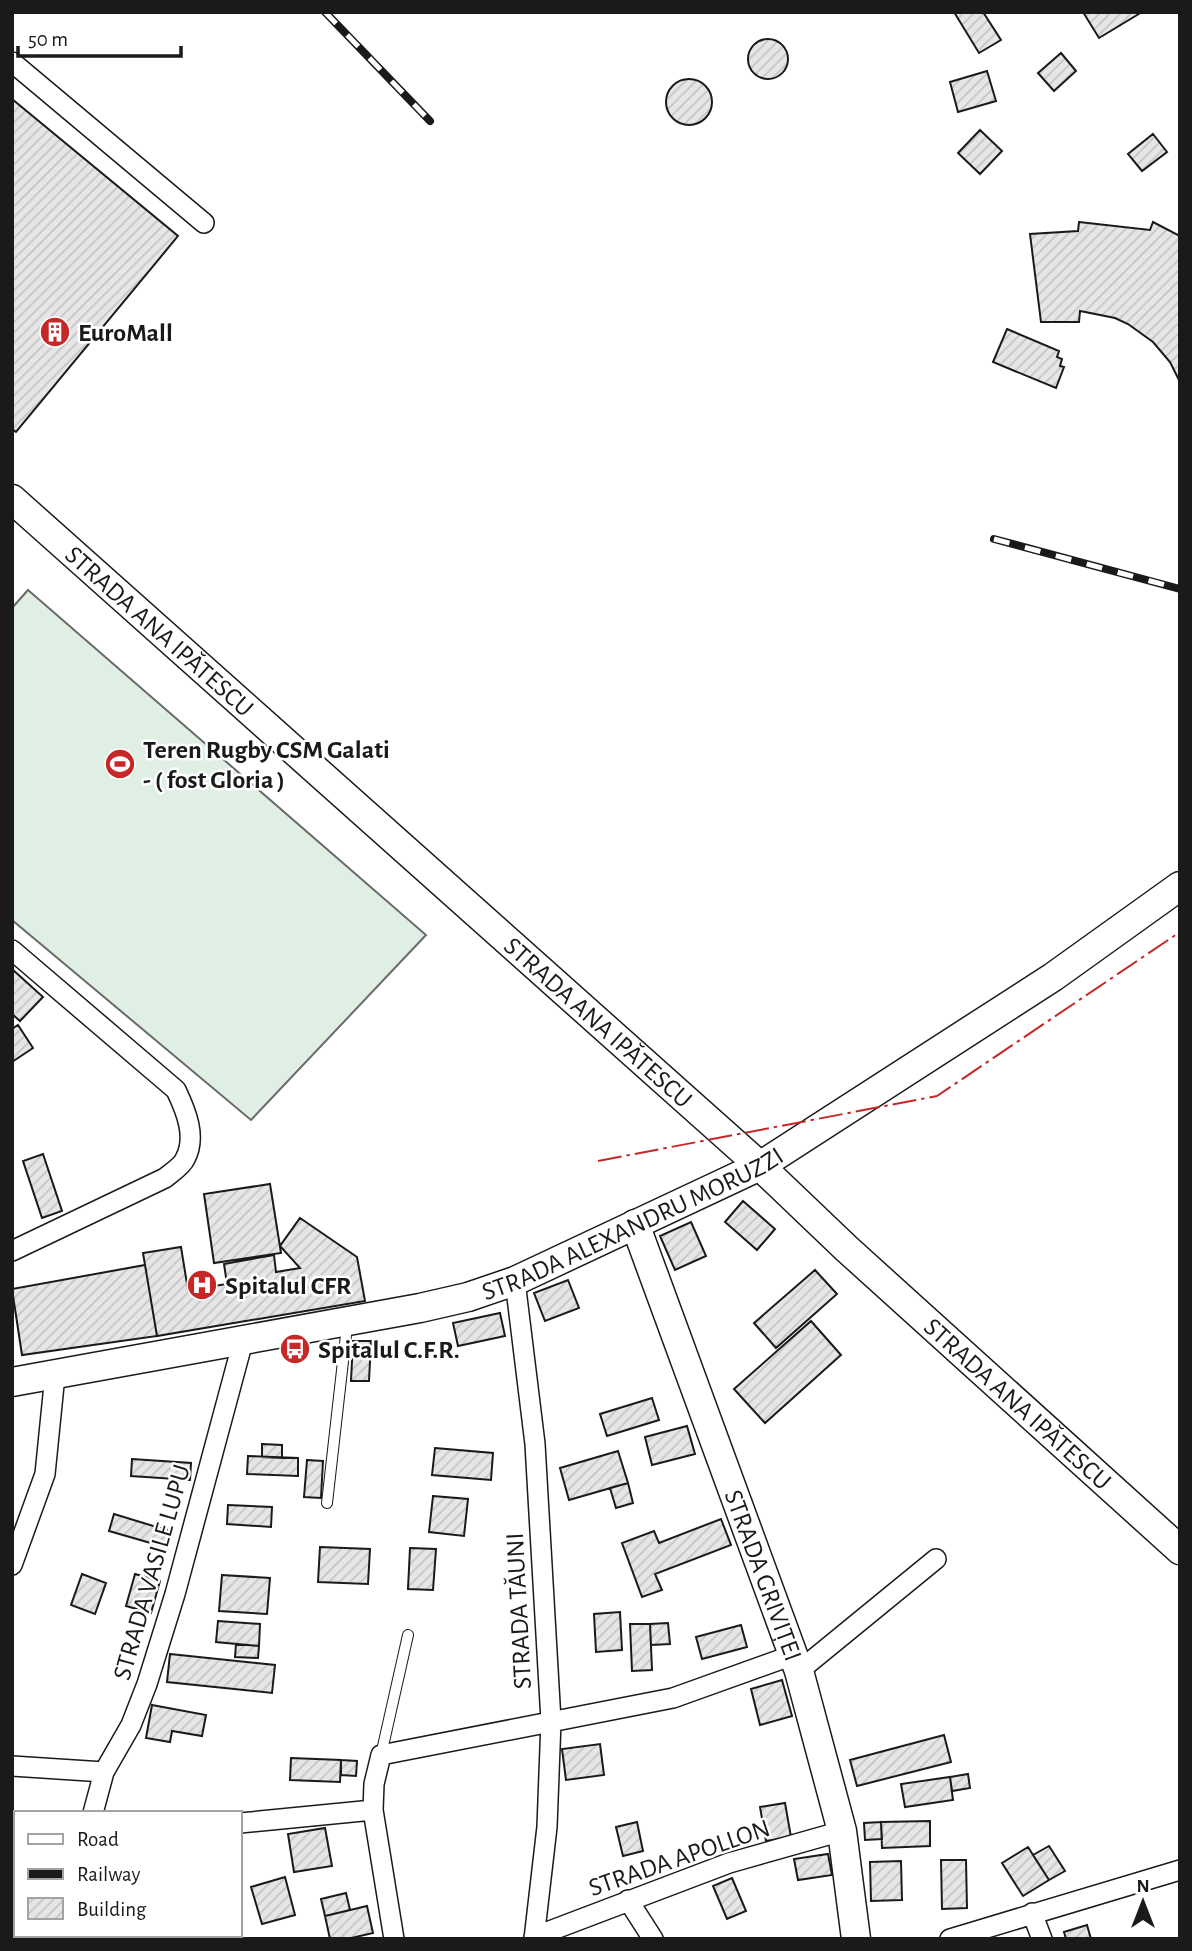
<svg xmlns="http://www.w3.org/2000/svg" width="1192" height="1951" font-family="'Alegreya Sans',sans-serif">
  <defs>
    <pattern id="building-hatch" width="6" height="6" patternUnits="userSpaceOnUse" patternTransform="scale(1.75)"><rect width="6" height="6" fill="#e6e6e6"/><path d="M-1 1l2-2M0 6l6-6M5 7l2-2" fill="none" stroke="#c5c5c5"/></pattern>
  </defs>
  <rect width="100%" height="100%" fill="#fff"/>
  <!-- pitch -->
  <path fill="#e0efe3" stroke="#6a6a6a" stroke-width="2" d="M 28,590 L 426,935 L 251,1120 L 12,920 L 12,608 Z"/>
  <!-- building -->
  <path fill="url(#building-hatch)" stroke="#1a1a1a" stroke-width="2" d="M 954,12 L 983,12 L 1001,40 L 979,53 Z
    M 1083,12 L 1142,12 L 1099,38 Z
    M748 59a20 20 0 1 1 40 0a20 20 0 1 1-40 0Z
    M 1061,53 L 1076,71 L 1054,91 L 1038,73 Z
    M 987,71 L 996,101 L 958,112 L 950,82 Z
    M666 102a23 23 0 1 1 46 0a23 23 0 1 1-46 0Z
    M 12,99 L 178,236 L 16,432 L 12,429 Z
    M 980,130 L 1002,151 L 980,174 L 958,153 Z
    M 1153,134 L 1167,152 L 1142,171 L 1128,154 Z
    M 1079,222 L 1150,230 L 1153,222 L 1180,236 L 1180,382 L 1170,362 L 1153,342 L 1128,324 L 1115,318 L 1080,311 L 1079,322 L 1041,322 L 1030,234 L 1078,231 Z
    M 1007,329 L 1059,351 L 1057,357 L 1062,359 L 1060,366 L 1064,367 L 1056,388 L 993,362 Z
    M 12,969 L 43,997 L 20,1021 L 12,1014 Z
    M 18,1025 L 33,1048 L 12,1062 L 12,1029 Z
    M 43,1154 L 62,1211 L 42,1218 L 23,1161 Z
    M 270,1184 L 281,1253 L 214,1263 L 204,1194 Z
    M 743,1201 L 775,1229 L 757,1250 L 725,1222 Z
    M 300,1218 L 357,1257 L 365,1301 L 157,1336 L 143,1253 L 181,1247 L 188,1290 L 227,1284 L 224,1264 L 274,1255 L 276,1272 L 300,1268 L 280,1246 Z
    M 691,1222 L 706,1256 L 675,1270 L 660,1236 Z
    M 145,1265 L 157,1336 L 22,1355 L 12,1289 Z
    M 815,1270 L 837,1294 L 776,1348 L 754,1323 Z
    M 568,1280 L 579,1308 L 545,1321 L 534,1293 Z
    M 500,1313 L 505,1336 L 458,1346 L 453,1323 Z
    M 811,1321 L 841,1355 L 765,1423 L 734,1389 Z
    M 353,1341 L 371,1341 L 369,1381 L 351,1381 Z
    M 652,1398 L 659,1420 L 607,1436 L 600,1414 Z
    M 687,1426 L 695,1454 L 652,1465 L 645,1437 Z
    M 262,1444 L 282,1445 L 282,1458 L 262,1457 Z
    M 435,1448 L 493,1453 L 491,1480 L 432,1475 Z
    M 618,1451 L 628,1483 L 569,1500 L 560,1468 Z
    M 248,1456 L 298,1458 L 298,1476 L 247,1474 Z
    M 132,1459 L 191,1463 L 190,1480 L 131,1476 Z
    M 307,1460 L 323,1461 L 321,1498 L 304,1497 Z
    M 628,1483 L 633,1503 L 616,1508 L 610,1488 Z
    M 433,1496 L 468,1499 L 464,1536 L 429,1532 Z
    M 228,1505 L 272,1507 L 271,1527 L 227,1524 Z
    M 114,1514 L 173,1532 L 168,1548 L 109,1531 Z
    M 721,1519 L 731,1545 L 655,1574 L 662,1590 L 642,1597 L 622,1543 L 654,1531 L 659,1543 Z
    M 320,1547 L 370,1549 L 368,1584 L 318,1582 Z
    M 410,1548 L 436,1549 L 433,1590 L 408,1589 Z
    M 82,1574 L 106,1583 L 95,1614 L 71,1605 Z
    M 135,1574 L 160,1581 L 151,1613 L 126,1606 Z
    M 222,1575 L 270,1578 L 267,1614 L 219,1611 Z
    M 620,1612 L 622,1650 L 596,1652 L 594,1614 Z
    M 218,1621 L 260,1624 L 259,1646 L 216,1642 Z
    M 668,1623 L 670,1644 L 651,1645 L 650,1624 Z
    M 630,1624 L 650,1624 L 652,1670 L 632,1671 Z
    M 741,1625 L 747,1647 L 702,1659 L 696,1637 Z
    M 236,1644 L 259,1646 L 258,1658 L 235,1657 Z
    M 170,1654 L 275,1665 L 272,1693 L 167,1682 Z
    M 782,1680 L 792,1716 L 760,1725 L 751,1689 Z
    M 152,1705 L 206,1715 L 202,1736 L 172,1731 L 170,1742 L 146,1738 Z
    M 944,1735 L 951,1762 L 857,1786 L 850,1760 Z
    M 600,1744 L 604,1775 L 566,1780 L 562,1749 Z
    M 291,1758 L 341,1760 L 340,1782 L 290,1780 Z
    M 341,1760 L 357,1761 L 356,1776 L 341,1775 Z
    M 968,1774 L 970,1788 L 952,1791 L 950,1777 Z
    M 950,1777 L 953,1800 L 905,1807 L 901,1784 Z
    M 785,1803 L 791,1837 L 766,1841 L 760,1807 Z
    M 930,1821 L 930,1846 L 882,1848 L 881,1822 Z
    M 637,1822 L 643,1851 L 623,1856 L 616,1827 Z
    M 881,1822 L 882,1839 L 865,1840 L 864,1823 Z
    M 325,1828 L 332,1866 L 294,1872 L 288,1834 Z
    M 1049,1846 L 1065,1871 L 1049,1880 L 1033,1855 Z
    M 1028,1847 L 1049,1880 L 1023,1896 L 1002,1863 Z
    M 828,1854 L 832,1875 L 798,1880 L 794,1859 Z
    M 941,1860 L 966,1860 L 967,1908 L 942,1909 Z
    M 901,1861 L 902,1900 L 871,1901 L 870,1862 Z
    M 285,1877 L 295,1915 L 262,1924 L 251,1887 Z
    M 732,1878 L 746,1911 L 727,1919 L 713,1886 Z
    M 346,1893 L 350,1910 L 325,1916 L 321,1899 Z
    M 367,1906 L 373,1933 L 347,1939 L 330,1939 L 325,1916 Z
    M 1087,1925 L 1091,1939 L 1066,1939 L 1064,1932 Z"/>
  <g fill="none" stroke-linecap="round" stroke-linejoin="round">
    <!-- lane casing -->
    <g stroke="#1a1a1a" stroke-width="12">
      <path id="lane" d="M 327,1503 L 347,1326
        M 381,1755 L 408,1635"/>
    </g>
    <!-- street casing -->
    <g stroke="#1a1a1a" stroke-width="22">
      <path id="street" d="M 12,62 L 204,223
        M 12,950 L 176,1090 C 186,1111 197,1137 185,1159 C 182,1166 171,1173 165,1178 L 12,1251
        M 515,1281 L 535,1444 L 551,1721 L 547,1827 L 534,1939
        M 12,1565 L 45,1474 L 55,1375
        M 799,1671 L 936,1559
        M 12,1766 L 104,1772
        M 93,1813 L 104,1772 L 131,1725 L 147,1684 L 175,1594 L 243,1341
        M 240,1823 L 373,1810
        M 628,1900 L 653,1939
        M 1032,1913 L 1042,1939
        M 534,1937 L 729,1863 L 842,1831
        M 84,1939 L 84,1935
        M 394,1939 L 373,1810 L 374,1784 L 381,1755 L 673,1698 L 793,1655
        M 950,1939 L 1180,1870"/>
    </g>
    <!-- secondary casing -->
    <g stroke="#1a1a1a" stroke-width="31">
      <g id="secondary">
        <path id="s1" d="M 12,499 L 760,1166 L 847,1249 L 1180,1550"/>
        <path id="s2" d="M 635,1224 L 799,1671 L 842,1831 L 856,1939"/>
        <path id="s3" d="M 12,1382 L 420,1308 L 468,1297 L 515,1281 L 760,1166 L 1053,977 L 1180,886"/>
      </g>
    </g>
    <!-- lane -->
    <use href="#lane" stroke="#fff" stroke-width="10"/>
    <!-- street -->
    <use href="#street" stroke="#fff" stroke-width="19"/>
    <!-- secondary -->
    <use href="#secondary" stroke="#fff" stroke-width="28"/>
    <!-- rail casing -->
    <g stroke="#1a1a1a" stroke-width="8">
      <path id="rail" d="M 325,12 L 430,121
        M 994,539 L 1180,589"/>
    </g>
    <!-- rail -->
    <use href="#rail" stroke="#fff" stroke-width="5" stroke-dasharray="16" stroke-linecap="butt"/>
    <!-- power -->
    <path stroke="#c62828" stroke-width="2" stroke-dasharray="24 5 3.5 5" stroke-linecap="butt" d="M 598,1161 L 937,1096 L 1180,932"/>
  </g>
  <!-- icons -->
  <defs>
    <g id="building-disc" transform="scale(1.575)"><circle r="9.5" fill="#c62828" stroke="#fff"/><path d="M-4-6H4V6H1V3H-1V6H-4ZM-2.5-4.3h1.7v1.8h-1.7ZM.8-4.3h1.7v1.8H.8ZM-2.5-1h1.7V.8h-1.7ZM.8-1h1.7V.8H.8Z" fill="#fff"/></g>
    <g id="stadium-disc" transform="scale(1.575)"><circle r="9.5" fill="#c62828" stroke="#fff"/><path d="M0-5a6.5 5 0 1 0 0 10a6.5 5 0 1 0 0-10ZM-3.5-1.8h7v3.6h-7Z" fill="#fff"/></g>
    <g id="hospital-disc" transform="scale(1.575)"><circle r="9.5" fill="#c62828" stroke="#fff"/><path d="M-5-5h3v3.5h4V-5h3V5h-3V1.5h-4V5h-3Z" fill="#fff"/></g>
    <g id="bus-disc" transform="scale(1.575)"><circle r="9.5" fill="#c62828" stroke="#fff"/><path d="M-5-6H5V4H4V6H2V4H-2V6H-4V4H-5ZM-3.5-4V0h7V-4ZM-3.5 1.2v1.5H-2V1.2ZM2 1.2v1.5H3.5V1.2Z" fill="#fff"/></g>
  </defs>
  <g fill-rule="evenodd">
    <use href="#building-disc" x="55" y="332"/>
    <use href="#stadium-disc" x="120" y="764"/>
    <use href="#hospital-disc" x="202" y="1285"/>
    <use href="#bus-disc" x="295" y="1349"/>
  </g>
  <g text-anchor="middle" stroke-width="5" stroke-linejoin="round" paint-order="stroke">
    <!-- poi labels -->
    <g font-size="26" font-weight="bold" fill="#1a1a1a" stroke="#fff" text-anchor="start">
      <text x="78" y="341">EuroMall</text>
      <text x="143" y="758">Teren Rugby CSM Galati<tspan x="143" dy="30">- ( fost Gloria )</tspan></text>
      <text x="225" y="1294">Spitalul CFR</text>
      <text x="318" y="1358">Spitalul C.F.R.</text>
    </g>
    <!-- street labels -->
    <g font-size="26" fill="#1a1a1a" stroke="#fff">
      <text dy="9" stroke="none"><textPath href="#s1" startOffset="198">STRADA ANA IPĂTESCU</textPath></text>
      <text dy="9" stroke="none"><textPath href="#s1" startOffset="786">STRADA ANA IPĂTESCU</textPath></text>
      <text dy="9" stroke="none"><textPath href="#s3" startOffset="644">STRADA ALEXANDRU MORUZZI</textPath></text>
      <text dy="9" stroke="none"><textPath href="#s1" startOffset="1353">STRADA ANA IPĂTESCU</textPath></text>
      <text transform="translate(151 1572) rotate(-74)" y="9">STRADA VASILE LUPU</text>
      <text dy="9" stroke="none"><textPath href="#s2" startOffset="374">STRADA GRIVIȚEI</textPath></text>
      <text transform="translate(518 1611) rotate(-93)" y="9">STRADA TĂUNI</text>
      <text transform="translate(679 1857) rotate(-19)" y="9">STRADA APOLLON</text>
    </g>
  </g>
  <!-- border -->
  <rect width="1192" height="1951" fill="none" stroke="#1a1a1a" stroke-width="28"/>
  <!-- legend -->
  <rect x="14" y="1811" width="228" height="126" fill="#ffffff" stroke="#a3a3a3" stroke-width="2"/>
  <rect x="28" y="1834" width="35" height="10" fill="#ffffff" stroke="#a3a3a3" stroke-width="2"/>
  <text x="77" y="1846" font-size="21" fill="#1a1a1a">Road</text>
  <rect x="28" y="1869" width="35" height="10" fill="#1a1a1a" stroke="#a3a3a3" stroke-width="2"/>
  <text x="77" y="1881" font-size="21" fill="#1a1a1a">Railway</text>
  <rect x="28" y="1898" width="35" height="21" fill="url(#building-hatch)" stroke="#a3a3a3" stroke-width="2"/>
  <text x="77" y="1916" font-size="21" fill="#1a1a1a">Building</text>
  <!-- north arrow -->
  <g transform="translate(1143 1902)" stroke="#ffffff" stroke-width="5" paint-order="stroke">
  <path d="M0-5L12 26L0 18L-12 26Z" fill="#1a1a1a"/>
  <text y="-10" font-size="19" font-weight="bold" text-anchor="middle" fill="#1a1a1a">N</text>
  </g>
  <!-- scale -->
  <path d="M18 46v10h163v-10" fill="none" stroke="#1a1a1a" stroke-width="3.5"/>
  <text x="28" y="46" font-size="21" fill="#1a1a1a" stroke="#ffffff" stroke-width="5" paint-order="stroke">50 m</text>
</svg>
